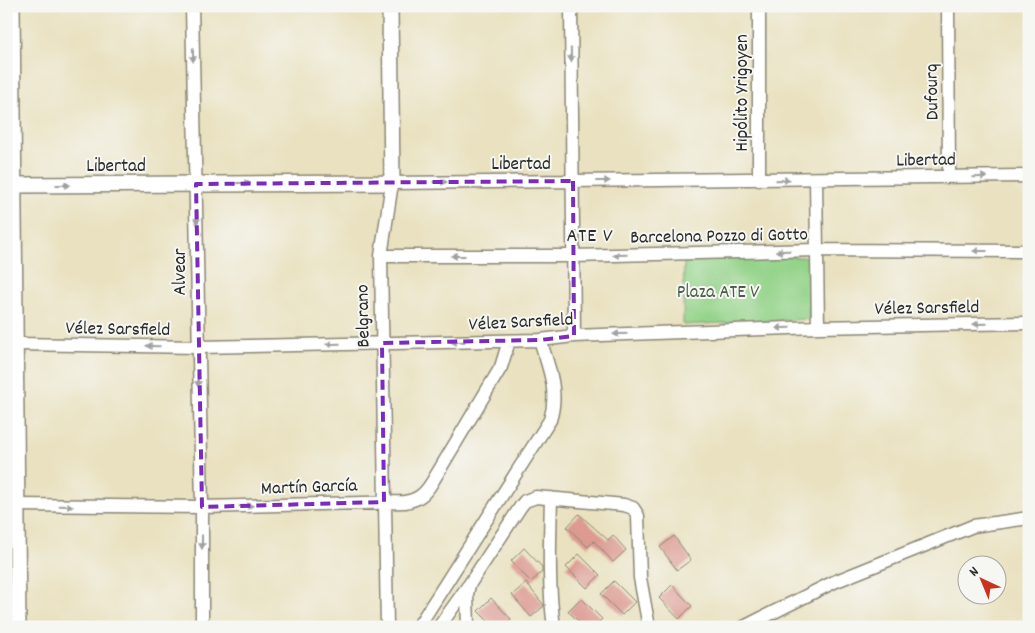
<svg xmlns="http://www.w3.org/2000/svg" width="1035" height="633" font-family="Dekko,sans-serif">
  <rect width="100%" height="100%" fill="#f6f6f2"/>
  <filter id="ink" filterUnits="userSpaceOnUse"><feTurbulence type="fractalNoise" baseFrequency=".02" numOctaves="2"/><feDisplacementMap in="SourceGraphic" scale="10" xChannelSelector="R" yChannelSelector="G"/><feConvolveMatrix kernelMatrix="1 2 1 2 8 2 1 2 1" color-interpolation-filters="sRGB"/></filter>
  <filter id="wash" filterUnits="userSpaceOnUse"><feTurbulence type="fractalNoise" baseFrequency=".0096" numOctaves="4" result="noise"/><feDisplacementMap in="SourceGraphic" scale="20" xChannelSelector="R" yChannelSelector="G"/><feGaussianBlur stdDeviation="1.12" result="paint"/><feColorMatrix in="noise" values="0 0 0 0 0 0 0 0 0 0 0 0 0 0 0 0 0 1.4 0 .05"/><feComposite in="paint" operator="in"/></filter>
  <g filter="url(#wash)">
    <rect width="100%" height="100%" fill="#e9e1bf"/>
    <!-- green -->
    <path fill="#94d38a" stroke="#607f5a" d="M 684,257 L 810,257 L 809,319 L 683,325 Z"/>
    <g id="blocks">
      <!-- building -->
      <path fill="#dc9a91" d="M 579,514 L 608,540 L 613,535 L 626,550 L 613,562 L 594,541 L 588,547 L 567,527 Z
        M 674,536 L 691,560 L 677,570 L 660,547 Z
        M 524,548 L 542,567 L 542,572 L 531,582 L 511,561 Z
        M 579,554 L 600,575 L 587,588 L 566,567 Z
        M 614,581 L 635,602 L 622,615 L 601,594 Z
        M 526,583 L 543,604 L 544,606 L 531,617 L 512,595 Z
        M 672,585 L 692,606 L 679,619 L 659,598 Z
        M 491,598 L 511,619 L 504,627 L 494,627 L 478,611 Z
        M 581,598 L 602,619 L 594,627 L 584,627 L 568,611 Z"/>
    </g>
  </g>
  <g filter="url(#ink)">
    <use href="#blocks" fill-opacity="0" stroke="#8a8675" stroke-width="1"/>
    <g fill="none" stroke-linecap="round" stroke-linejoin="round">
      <!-- minor casing -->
      <g stroke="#8a8675" stroke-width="15">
        <path id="minor" d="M 192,6 L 202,507 L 202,627
          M 571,6 L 574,336
          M 759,6 L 759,180
          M 948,6 L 949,177
          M 816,179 L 818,327
          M 381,256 L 573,256 L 817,250 L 1029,251
          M 16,344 L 198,347 L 540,340 L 574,336 L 818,327 L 1029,323
          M 551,498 C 550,542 548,584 554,627
          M 17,505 L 202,507 L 405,502 C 417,500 424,495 431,484 L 501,367 L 509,341
          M 387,627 L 381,256 L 392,183 L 1029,176
          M 418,627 L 550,420 C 559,392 549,367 540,340
          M 439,627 L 468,586
          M 468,627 L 467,594 L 469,585 L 521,506 L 525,501 L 536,497 L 624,505 L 633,508 L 638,516 L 640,578 L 649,627
          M 744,627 L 834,582 L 973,526 L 1029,518"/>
      </g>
      <!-- major casing -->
      <g stroke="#8a8675" stroke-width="18">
        <path id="major" d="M 12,6 L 18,627
          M 14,185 L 392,183 L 390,6"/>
      </g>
      <!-- minor -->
      <use href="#minor" stroke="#fff" stroke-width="12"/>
      <!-- major -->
      <use href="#major" stroke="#fff" stroke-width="15"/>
    </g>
    <!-- one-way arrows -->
    <defs><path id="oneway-solid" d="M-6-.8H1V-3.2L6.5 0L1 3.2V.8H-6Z" transform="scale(1.25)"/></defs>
    <g fill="#a0a0a0">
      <use href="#oneway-solid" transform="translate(193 55) rotate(89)"/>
      <use href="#oneway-solid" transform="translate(571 55) rotate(89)"/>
      <use href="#oneway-solid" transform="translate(980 177) rotate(-1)"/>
      <use href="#oneway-solid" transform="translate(783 180) rotate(-1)"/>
      <use href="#oneway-solid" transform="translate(603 181)"/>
      <use href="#oneway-solid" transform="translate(440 182)"/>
      <use href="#oneway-solid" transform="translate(243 183)"/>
      <use href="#oneway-solid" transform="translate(63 185)"/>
      <use href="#oneway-solid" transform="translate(197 217) rotate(90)"/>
      <use href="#oneway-solid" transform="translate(783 251) rotate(179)"/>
      <use href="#oneway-solid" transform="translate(980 251) rotate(-180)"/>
      <use href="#oneway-solid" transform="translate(620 255) rotate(179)"/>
      <use href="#oneway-solid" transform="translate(458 256) rotate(180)"/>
      <use href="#oneway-solid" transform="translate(980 324) rotate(179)"/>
      <use href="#oneway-solid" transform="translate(783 328) rotate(178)"/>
      <use href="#oneway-solid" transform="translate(620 334) rotate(178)"/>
      <use href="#oneway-solid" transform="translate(458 342) rotate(179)"/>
      <use href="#oneway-solid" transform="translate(333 344) rotate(179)"/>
      <use href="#oneway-solid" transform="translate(153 346) rotate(-179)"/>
      <use href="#oneway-solid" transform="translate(198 380) rotate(89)"/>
      <use href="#oneway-solid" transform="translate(66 506) rotate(1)"/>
      <use href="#oneway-solid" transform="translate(246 506) rotate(-2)"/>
      <use href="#oneway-solid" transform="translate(202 542) rotate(90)"/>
    </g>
  </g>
  <!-- marked area -->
  <path fill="none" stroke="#7b2cbf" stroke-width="4" stroke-dasharray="10 6" stroke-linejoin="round" d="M 573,181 L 574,336 L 540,340 L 382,343 L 384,502 L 202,507 L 196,184 Z"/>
  <g text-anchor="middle" stroke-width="4" stroke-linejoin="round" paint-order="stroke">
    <!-- street labels -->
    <g font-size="19" fill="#2b2b2b" stroke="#f6f6f2">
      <text transform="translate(930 92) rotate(-91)" y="7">Dufourq</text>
      <text transform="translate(740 93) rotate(-90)" y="7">Hipólito Yrigoyen</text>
      <text transform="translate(926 158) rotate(-1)" y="7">Libertad</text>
      <text x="521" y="169">Libertad</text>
      <text x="116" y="171">Libertad</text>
      <text transform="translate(719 234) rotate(-1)" y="7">Barcelona Pozzo di Gotto</text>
      <text transform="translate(178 272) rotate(-90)" y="7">Alvear</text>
      <text transform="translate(927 306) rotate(-1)" y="7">Vélez Sarsfield</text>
      <text transform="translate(361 316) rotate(-91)" y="7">Belgrano</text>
      <text transform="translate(521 320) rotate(-3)" y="7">Vélez Sarsfield</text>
      <text transform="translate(118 327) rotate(1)" y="7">Vélez Sarsfield</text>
      <text transform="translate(309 485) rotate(-2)" y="7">Martín García</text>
    </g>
    <!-- park labels -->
    <g font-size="19" fill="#4a5d48" stroke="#f6f6f2">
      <text x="718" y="297">Plaza ATE V</text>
    </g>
    <!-- neighbourhood labels -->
    <g font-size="20" letter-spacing="1" fill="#2b2b2b" stroke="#f6f6f2">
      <text x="590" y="241">ATE V</text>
    </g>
  </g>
  <!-- margin -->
  <rect width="1035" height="633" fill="none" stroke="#f6f6f2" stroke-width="25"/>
  <!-- north arrow -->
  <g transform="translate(982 580) rotate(316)"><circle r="24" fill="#f6f6f2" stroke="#a5a5a2"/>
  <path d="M0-4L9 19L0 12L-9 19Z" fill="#c8321e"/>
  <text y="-8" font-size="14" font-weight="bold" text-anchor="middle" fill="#2b2b2b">N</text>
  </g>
</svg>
